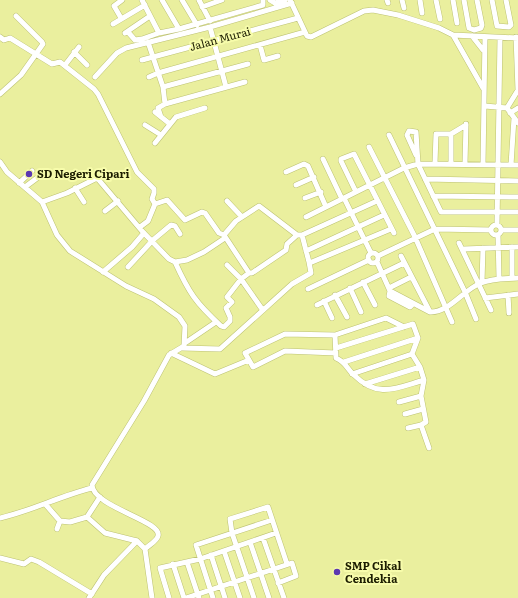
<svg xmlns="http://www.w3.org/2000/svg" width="518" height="598" font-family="Literata,serif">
  <rect width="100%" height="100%" fill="#eaef9e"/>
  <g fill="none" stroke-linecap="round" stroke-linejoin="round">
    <!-- minor casing -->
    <g stroke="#bdc273" stroke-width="6">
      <path id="minor" d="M 142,0 L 159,33 L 179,29 L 263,5 L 263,0
        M 162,0 L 179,29
        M 182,0 L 197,25
        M 199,0 L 210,21
        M 270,0 L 275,3 L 285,0
        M 290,0 L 307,36 L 311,37 L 364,11 L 373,10 L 398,15 L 439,28 L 453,35 L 518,38
        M 387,0 L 388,3
        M 402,0 L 404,8
        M 420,0 L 422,13
        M 436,0 L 440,19
        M 453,0 L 457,23
        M 464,0 L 469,28 L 474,30 L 481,28 L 482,25 L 477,0
        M 492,0 L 497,26 L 509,27 L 511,25 L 506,0
        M 202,7 L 222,0
        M 121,18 L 114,6 L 122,0
        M 113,24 L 145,5
        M 210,27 L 226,87
        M 128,32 L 135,40 L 142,39 L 159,33
        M 125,33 L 150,16
        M 453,35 L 483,88
        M 472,36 L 483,50
        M 0,37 L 4,40 L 10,38 L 52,64 L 60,62 L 94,89 L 98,94 L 137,172 L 154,189 L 154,193 L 152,199 L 155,204
        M 516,37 L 518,90
        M 148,42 L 163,87 L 165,104
        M 260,45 L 264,60 L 278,56
        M 74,52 L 87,65
        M 142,60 L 298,18
        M 65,65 L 79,47
        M 95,77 L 117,53 L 126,48 L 210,27 L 292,3
        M 149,77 L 158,73 L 305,32
        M 163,87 L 248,64
        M 0,94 L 21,75 L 43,44 L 42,42 L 16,16
        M 485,106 L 507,108
        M 507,108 L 518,90
        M 507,108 L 518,123
        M 155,112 L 170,124
        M 510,113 L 518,108
        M 161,117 L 158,108 L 165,104 L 245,82
        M 145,125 L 161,135
        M 451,134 L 451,164
        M 389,135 L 465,292 L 476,319
        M 155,143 L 176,117 L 205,108
        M 369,147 L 415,237 L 452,322
        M 416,155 L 407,135 L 409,131 L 416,132 L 418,164 L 441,212 L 518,212
        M 323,159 L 342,199
        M 0,162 L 7,172 L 42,202 L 57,235 L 70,251 L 126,286 L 154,299 L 179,317 L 185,326 L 184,346 L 169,355 L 144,401 L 92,485 C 93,507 163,521 158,536 C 157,541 149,545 145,549
        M 435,163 L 436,134 L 451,134 L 466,125
        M 465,163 L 466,124
        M 483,164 L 485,37
        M 511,165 L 514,118
        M 286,172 L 304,164 L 308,166 L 326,207
        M 425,179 L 518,181
        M 19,183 L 32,171
        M 296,185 L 314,177
        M 25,187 L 41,175
        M 75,188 L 84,202
        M 356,192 L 341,161 L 341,159 L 354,154 L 394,233
        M 433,196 L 518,197
        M 305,198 L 321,192
        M 344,198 L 371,253
        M 227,201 L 242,217
        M 42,202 L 67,193 L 95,179 L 98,179 L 142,231 L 169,259 L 175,262 L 187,260 L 204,252 L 225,238
        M 105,211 L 118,201
        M 306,217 L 404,168 L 418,164 L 518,165
        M 497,225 L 500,38
        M491 230a5 5 0 1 1 10 0a5 5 0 1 1-10 0Z
        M 140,227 L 148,221 L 155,204 L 167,200 L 185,220 L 202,212 L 205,213 L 219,233 L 224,235
        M 501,230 L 518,230
        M 297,235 L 287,244 L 286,250 L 252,273 L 249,273 L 224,235 L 236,221 L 259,206 L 297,235 L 302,235 L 377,201
        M 302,235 L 309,262 L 312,262 L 391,229
        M 498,235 L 499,278
        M 459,243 L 491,310
        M 512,247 L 512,278
        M 464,249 L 518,247
        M 306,251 L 384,215
        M368 258a5 5 0 1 1 10 0a5 5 0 1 1-10 0Z
        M 378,256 L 435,229 L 491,230
        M 401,256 L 430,312
        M 175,262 C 189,293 196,303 221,326 L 224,327 L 230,321 L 230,317 L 226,308 L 232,302 L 227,297 L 241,279 L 262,309
        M 377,262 L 390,291 L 430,312 C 449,313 464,289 481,283 C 493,278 505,279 518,278
        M 227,265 L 241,279 L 249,273
        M 128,267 L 153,240 L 171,225 L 175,226 L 180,234
        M 103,272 L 132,247 L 144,233
        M 363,282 L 375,305
        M 482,282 L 483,248
        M 350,288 L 361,312
        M 389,288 L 411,277
        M 308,289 L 369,260
        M 390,291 L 389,296 L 410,307 L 413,304
        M 335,295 L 347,317
        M 508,295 L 509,313
        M 485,298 L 518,294
        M 324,301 L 332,318
        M 317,305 L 404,263
        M 335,335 L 386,318 L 404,327
        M 185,343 L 216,322
        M 182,348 L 220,349 L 292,284 L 311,273 L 309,262
        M 336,348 L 413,324 L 418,338 L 344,362
        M 171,353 L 215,374 L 249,360 L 253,367 L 285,351 L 336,353
        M 249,360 L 245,353 L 285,334 L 335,335 L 336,358 C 347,363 346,368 354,375 C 378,399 396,388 424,380 L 420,367
        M 352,374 L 412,354 L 418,338
        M 365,384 L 420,367 L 412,354
        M 399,402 L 421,396
        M 405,414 L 423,409
        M 421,425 L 426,422 L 421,396 L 424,380
        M 408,428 L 421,425 L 429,448
        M 46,505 L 60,521 L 57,529
        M 87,517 L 100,497
        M 0,518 C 31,511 60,496 92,488
        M 60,521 L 70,522 L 87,517 L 105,533 L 137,541 L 145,549 L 152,598
        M 263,538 L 284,598
        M 250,542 L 269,598
        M 224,551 L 240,598
        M 211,555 L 225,598
        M 0,558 L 24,564 L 31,559 L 39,562 L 92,594
        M 187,562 L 199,598
        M 173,564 L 184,598
        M 89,598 L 104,575 L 137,541
        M 169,598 L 160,568 L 200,559 L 276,533
        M 186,598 L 292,563 L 296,576 L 278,583
        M 213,598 L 196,545 L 272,520
        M 254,598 L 232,533 L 230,519 L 268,507 L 287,564"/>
    </g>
    <!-- minor -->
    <use href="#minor" stroke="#fff" stroke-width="5"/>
  </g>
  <!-- markers -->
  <g fill="#5c38b0" stroke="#f7fcab" stroke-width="1.5">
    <circle cx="29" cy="174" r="4"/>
    <circle cx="337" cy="572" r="4"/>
  </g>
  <g text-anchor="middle" stroke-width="4" stroke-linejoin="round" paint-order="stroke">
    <!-- street labels -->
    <g font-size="11" fill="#1c1d00" stroke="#f7fcab">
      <text transform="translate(220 39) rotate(-15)" y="4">Jalan Murai</text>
    </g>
    <!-- poi labels -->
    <g font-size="11" font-weight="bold" fill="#1c1d00" stroke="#f7fcab" text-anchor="start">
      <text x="37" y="178">SD Negeri Cipari</text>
      <text x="345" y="570">SMP Cikal<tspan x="345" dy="13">Cendekia</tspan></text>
    </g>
  </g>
</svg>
